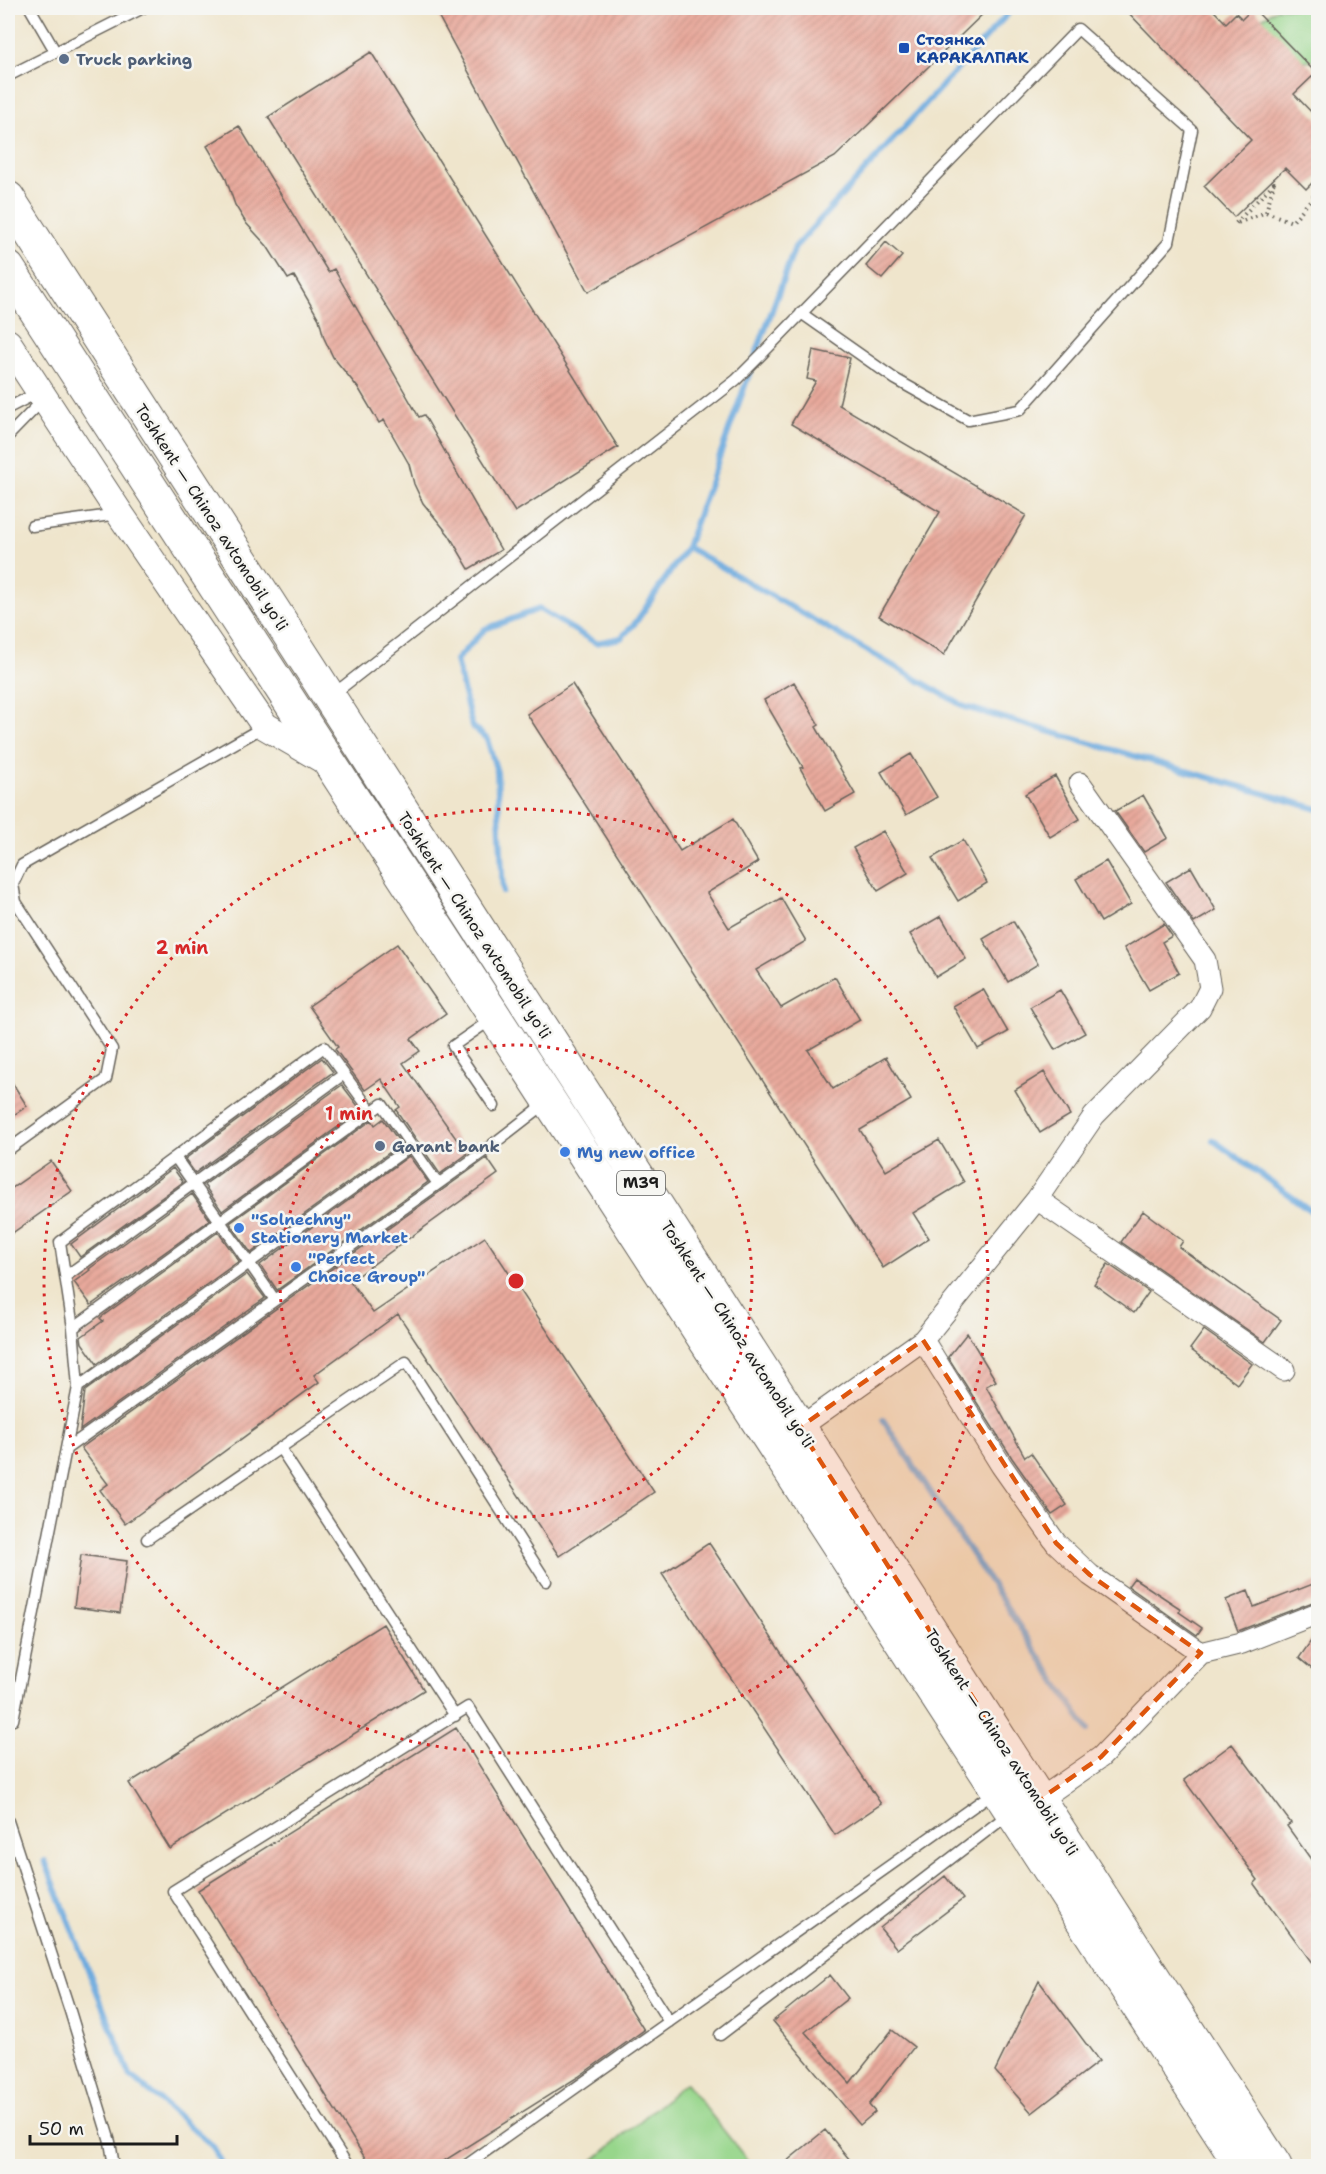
<svg xmlns="http://www.w3.org/2000/svg" width="1326" height="2174" font-family="'Shantell Sans',sans-serif">
  <defs>
    <pattern id="building-hatch" width="6" height="6" patternUnits="userSpaceOnUse" patternTransform="scale(1.5)"><rect width="6" height="6" fill="#e8a99b"/><path d="M-1 1l2-2M0 6l6-6M5 7l2-2" fill="none" stroke="#c69185"/></pattern>
  </defs>
  <rect width="100%" height="100%" fill="#f6f6f2"/>
  <filter id="ink" filterUnits="userSpaceOnUse"><feTurbulence type="fractalNoise" baseFrequency=".0167" numOctaves="2"/><feDisplacementMap in="SourceGraphic" scale="12" xChannelSelector="R" yChannelSelector="G"/><feConvolveMatrix kernelMatrix="1 2 1 2 8 2 1 2 1" color-interpolation-filters="sRGB"/></filter>
  <filter id="wash" filterUnits="userSpaceOnUse"><feTurbulence type="fractalNoise" baseFrequency=".008" numOctaves="4" result="noise"/><feDisplacementMap in="SourceGraphic" scale="24" xChannelSelector="R" yChannelSelector="G"/><feGaussianBlur stdDeviation="1.35" result="paint"/><feColorMatrix in="noise" values="0 0 0 0 0 0 0 0 0 0 0 0 0 0 0 0 0 1.4 0 .05"/><feComposite in="paint" operator="in"/></filter>
  <g filter="url(#wash)">
    <rect width="100%" height="100%" fill="#efe5cc"/>
    <!-- grass -->
    <path fill="#97d68b" stroke="#5a7954" stroke-width="1.5" d="M 1278,8 L 1318,8 L 1318,60 L 1302,61 L 1260,19 Z
      M 686,2083 L 752,2166 L 587,2166 L 685,2083 Z"/>
    <g fill="none" stroke-linecap="round" stroke-linejoin="round">
      <!-- stream -->
      <path stroke="#6daade" stroke-width="6" d="M 755,357 L 795,247 L 1013,8
        M 687,547 L 965,707 L 1318,809
        M 503,892 L 497,772 L 487,739 L 472,726 L 456,660 L 485,629 L 539,609 L 596,643 L 621,638 L 636,622 L 687,547 L 751,369
        M 1213,1140 L 1318,1216
        M 883,1420 L 1088,1730
        M 45,1861 L 130,2075 L 213,2146 L 222,2166"/>
    </g>
    <g id="blocks">
      <!-- building -->
      <path fill="url(#building-hatch)" d="M 434,8 L 989,8 L 835,157 L 588,292 Z
        M 1124,8 L 1211,8 L 1226,23 L 1236,13 L 1242,19 L 1253,8 L 1316,73 L 1294,94 L 1318,119 L 1318,177 L 1306,189 L 1285,168 L 1234,217 L 1204,186 L 1251,140 Z
        M 371,52 L 618,447 L 515,512 L 268,117 Z
        M 239,126 L 328,272 L 334,269 L 419,417 L 424,415 L 501,550 L 469,569 L 449,535 L 423,503 L 414,484 L 409,464 L 384,420 L 379,423 L 359,389 L 333,357 L 324,338 L 319,319 L 294,276 L 288,279 L 267,246 L 246,223 L 235,205 L 225,176 L 207,146 Z
        M 886,242 L 902,256 L 882,279 L 866,266 Z
        M 813,350 L 850,358 L 839,405 L 1026,515 L 944,655 L 879,616 L 940,512 L 791,424 L 816,381 L 807,379 Z
        M 794,682 L 819,725 L 816,727 L 855,794 L 825,811 L 800,768 L 803,767 L 764,700 Z
        M 572,684 L 680,851 L 733,819 L 758,862 L 707,893 L 729,928 L 781,898 L 806,941 L 756,970 L 781,1008 L 835,977 L 860,1020 L 808,1050 L 833,1089 L 886,1057 L 911,1100 L 860,1130 L 886,1171 L 939,1140 L 964,1182 L 913,1213 L 929,1238 L 883,1268 L 527,714 Z
        M 911,754 L 937,797 L 906,815 L 881,772 Z
        M 1055,776 L 1080,819 L 1050,837 L 1025,794 Z
        M 1143,795 L 1168,838 L 1144,852 L 1115,811 Z
        M 883,831 L 908,873 L 878,891 L 853,848 Z
        M 963,840 L 987,883 L 958,901 L 932,858 Z
        M 1106,861 L 1131,904 L 1101,922 L 1076,879 Z
        M 1191,867 L 1216,910 L 1194,923 L 1166,882 Z
        M 941,916 L 966,959 L 936,977 L 910,934 Z
        M 1013,921 L 1038,964 L 1008,982 L 983,939 Z
        M 1164,924 L 1172,936 L 1162,942 L 1179,973 L 1149,990 L 1124,948 Z
        M 397,944 L 446,1014 L 411,1039 L 420,1051 L 403,1063 L 467,1154 L 440,1174 L 396,1110 L 400,1107 L 381,1079 L 365,1090 L 335,1049 L 338,1047 L 309,1006 Z
        M 983,989 L 1008,1032 L 978,1049 L 953,1006 Z
        M 1060,990 L 1085,1033 L 1055,1050 L 1030,1007 Z
        M 322,1058 L 333,1072 L 195,1173 L 185,1159 Z
        M 1044,1072 L 1070,1115 L 1040,1133 L 1015,1090 Z
        M 8,1076 L 27,1106 L 8,1119 Z
        M 342,1085 L 361,1110 L 222,1211 L 204,1185 Z
        M 383,1119 L 401,1144 L 251,1253 L 230,1223 L 372,1120 L 375,1125 Z
        M 409,1156 L 428,1182 L 277,1290 L 260,1265 Z
        M 487,1158 L 498,1174 L 350,1281 L 373,1313 L 485,1237 L 654,1492 L 559,1556 L 398,1314 L 314,1375 L 319,1382 L 125,1524 L 100,1490 L 108,1484 L 81,1448 Z
        M 51,1161 L 72,1191 L 8,1236 L 8,1191 Z
        M 173,1168 L 183,1182 L 80,1257 L 71,1244 Z
        M 192,1194 L 210,1220 L 91,1305 L 74,1282 L 90,1270 L 89,1269 Z
        M 1143,1211 L 1183,1241 L 1179,1247 L 1281,1320 L 1265,1342 L 1121,1242 Z
        M 218,1232 L 239,1261 L 97,1364 L 82,1343 L 81,1337 L 103,1321 L 100,1318 Z
        M 1108,1264 L 1149,1292 L 1134,1313 L 1094,1284 Z
        M 247,1274 L 265,1298 L 80,1430 L 85,1391 Z
        M 1204,1330 L 1252,1364 L 1237,1384 L 1190,1349 Z
        M 967,1333 L 996,1381 L 986,1386 L 1025,1457 L 1031,1453 L 1067,1505 L 1052,1515 L 1012,1458 L 948,1357 Z
        M 709,1543 L 881,1804 L 835,1835 L 662,1574 Z
        M 81,1555 L 127,1561 L 120,1613 L 74,1607 Z
        M 1134,1578 L 1181,1609 L 1179,1612 L 1202,1628 L 1197,1635 L 1128,1586 Z
        M 1318,1582 L 1318,1600 L 1238,1631 L 1226,1600 L 1248,1591 L 1254,1607 Z
        M 383,1624 L 424,1690 L 170,1849 L 129,1783 Z
        M 1318,1631 L 1318,1674 L 1299,1658 Z
        M 456,1728 L 644,2030 L 578,2077 L 436,2166 L 370,2166 L 198,1890 Z
        M 1232,1744 L 1291,1823 L 1287,1826 L 1318,1869 L 1318,1971 L 1254,1884 L 1258,1880 L 1184,1780 Z
        M 945,1876 L 963,1899 L 897,1949 L 880,1928 Z
        M 830,1975 L 848,1998 L 805,2032 L 850,2083 L 892,2030 L 914,2047 L 869,2105 L 875,2112 L 860,2125 L 773,2021 Z
        M 1039,1981 L 1099,2061 L 1032,2113 L 995,2071 Z
        M 825,2130 L 855,2166 L 781,2166 Z"/>
    </g>
  </g>
  <g filter="url(#ink)">
    <use href="#blocks" fill-opacity="0" stroke="#66625a" stroke-width="1.5"/>
    <g fill="none" stroke-linecap="round" stroke-linejoin="round">
      <!-- service casing -->
      <g stroke="#66625a" stroke-width="13">
        <path id="service" d="M 30,8 L 55,51
          M 8,76 L 143,8
          M 8,408 L 39,392
          M 8,436 L 44,399
          M 32,526 L 118,514
          M 331,696 L 736,380 L 761,355 L 1078,29 L 1192,130 L 1169,242 L 1020,410 L 968,420 L 895,379 L 801,313
          M 492,1019 L 453,1046 L 494,1106
          M 8,1150 L 106,1079 L 112,1049 L 16,902 L 13,884 L 22,865 L 265,726
          M 175,1157 L 275,1300
          M 66,1276 L 344,1074
          M 73,1328 L 382,1104 L 438,1184
          M 78,1387 L 411,1146
          M 280,1448 L 455,1716
          M 66,1449 L 483,1152 L 546,1103
          M 147,1539 L 406,1362 L 546,1581
          M 13,1720 L 78,1387 L 73,1328 L 60,1242 L 324,1047 L 371,1111
          M 8,1821 L 70,2011 L 110,2142 L 114,2166
          M 720,2035 L 1009,1814
          M 348,2166 L 173,1891 L 468,1707 L 669,2022
          M 465,2166 L 994,1792"/>
      </g>
      <!-- minor casing -->
      <g stroke="#66625a" stroke-width="23">
        <path id="minor" d="M 1037,1199 L 1284,1370
          M 923,1340 L 1001,1465 L 1056,1543 L 1090,1575 L 1201,1653
          M 799,1428 L 923,1340 L 1037,1199 L 1094,1116 L 1200,1008 L 1210,988 L 1205,960 L 1080,783
          M 1039,1800 L 1101,1757 L 1201,1653 L 1242,1643 L 1318,1613"/>
      </g>
      <!-- tertiary casing -->
      <g stroke="#66625a" stroke-width="29">
        <path id="tertiary" d="M 8,343 L 120,514 L 265,726 L 329,763"/>
      </g>
      <!-- trunk casing -->
      <g stroke="#66625a" stroke-width="35">
        <path id="trunk" d="M 8,198 L 1275,2166
          M 8,268 L 1242,2166"/>
      </g>
      <!-- path -->
      <path stroke="#66625a" stroke-width="4" stroke-dasharray="1.5 4.5" stroke-linecap="butt" d="M 1266,212 L 1274,183 L 1235,224 L 1266,212 L 1292,222 L 1318,191"/>
      <!-- service -->
      <use href="#service" stroke="#fff" stroke-width="10"/>
      <!-- minor -->
      <use href="#minor" stroke="#fff" stroke-width="21"/>
      <!-- tertiary -->
      <use href="#tertiary" stroke="#fff" stroke-width="27"/>
      <!-- trunk -->
      <use href="#trunk" stroke="#fff" stroke-width="33"/>
    </g>
  </g>
  <!-- marked area -->
  <path fill="#de560d" fill-opacity="0.2" stroke="#de560d" stroke-width="4.5" stroke-dasharray="12 8" stroke-linejoin="round" d="M 923,1340 L 1056,1543 L 1090,1575 L 1201,1653 L 1101,1757 L 1039,1800 L 799,1428 Z"/>
  <!-- distance rings -->
  <g fill="none" stroke="#d62828" stroke-width="3" stroke-dasharray="3 6">
    <circle cx="516" cy="1281" r="236"/>
    <circle cx="516" cy="1281" r="472"/>
  </g>
  <!-- markers -->
  <rect fill="#1a4fb4" stroke="#f6f6f2" stroke-width="2" x="898" y="42" width="12" height="12" rx="3"/>
  <g fill="#5c6f8a" stroke="#f6f6f2" stroke-width="2">
    <circle cx="64" cy="59" r="6"/>
    <circle cx="380" cy="1146" r="6"/>
  </g>
  <g fill="#3f7fe0" stroke="#f6f6f2" stroke-width="2">
    <circle cx="565" cy="1152" r="6"/>
    <circle cx="239" cy="1228" r="6"/>
    <circle cx="296" cy="1267" r="6"/>
  </g>
  <g text-anchor="middle" stroke-width="5" stroke-linejoin="round" paint-order="stroke">
    <!-- shield labels -->
    <rect fill="#f6f6f2" stroke="#5d5d5c" stroke-width="1.5" x="617" y="1171" width="48" height="24" rx="4.5"/>
    <g font-size="15" font-weight="bold" fill="#1c1c1c">
      <text x="641" y="1188">M39</text>
    </g>
    <!-- transit labels -->
    <g font-size="16" font-weight="bold" fill="#164399" stroke="#f6f6f2" text-anchor="start">
      <text x="916" y="45">Стоянка<tspan x="916" dy="18">КАРАКАЛПАК</tspan></text>
    </g>
    <!-- service labels -->
    <g font-size="16" font-weight="bold" fill="#4e5e75" stroke="#f6f6f2" text-anchor="start">
      <text x="76" y="65">Truck parking</text>
      <text x="392" y="1152">Garant bank</text>
    </g>
    <!-- street labels -->
    <g font-size="16" fill="#1c1c1c" stroke="#f6f6f2">
      <text transform="translate(212 517) rotate(57)" y="6">Toshkent — Chinoz avtomobil yoʻli</text>
      <text transform="translate(475 925) rotate(57)" y="6">Toshkent — Chinoz avtomobil yoʻli</text>
      <text transform="translate(738 1334) rotate(57)" y="6">Toshkent — Chinoz avtomobil yoʻli</text>
      <text transform="translate(1002 1742) rotate(57)" y="6">Toshkent — Chinoz avtomobil yoʻli</text>
    </g>
    <!-- shop labels -->
    <g font-size="16" font-weight="bold" fill="#366cbe" stroke="#f6f6f2" text-anchor="start">
      <text x="577" y="1158">My new office</text>
      <text x="251" y="1225">"Solnechny"<tspan x="251" dy="18">Stationery Market</tspan></text>
      <text x="308" y="1264">"Perfect<tspan x="308" dy="18">Choice Group"</tspan></text>
    </g>
  </g>
  <circle cx="516" cy="1281" r="9" fill="#d62828" stroke="#f6f6f2" stroke-width="3"/>
  <g font-size="18" text-anchor="middle" font-weight="bold" fill="#d62828" stroke="#f6f6f2" stroke-width="5" stroke-linejoin="round" paint-order="stroke">
    <text x="182" y="954">2 min</text>
    <text x="349" y="1120">1 min</text>
  </g>
  <!-- margin -->
  <rect width="1326" height="2174" fill="none" stroke="#f6f6f2" stroke-width="30"/>
  <!-- scale -->
  <path d="M30 2135v9h147v-9" fill="none" stroke="#1c1c1c" stroke-width="3"/>
  <text x="39" y="2135" font-size="18" fill="#1c1c1c" stroke="#f6f6f2" stroke-width="4.5" paint-order="stroke">50 m</text>
</svg>
